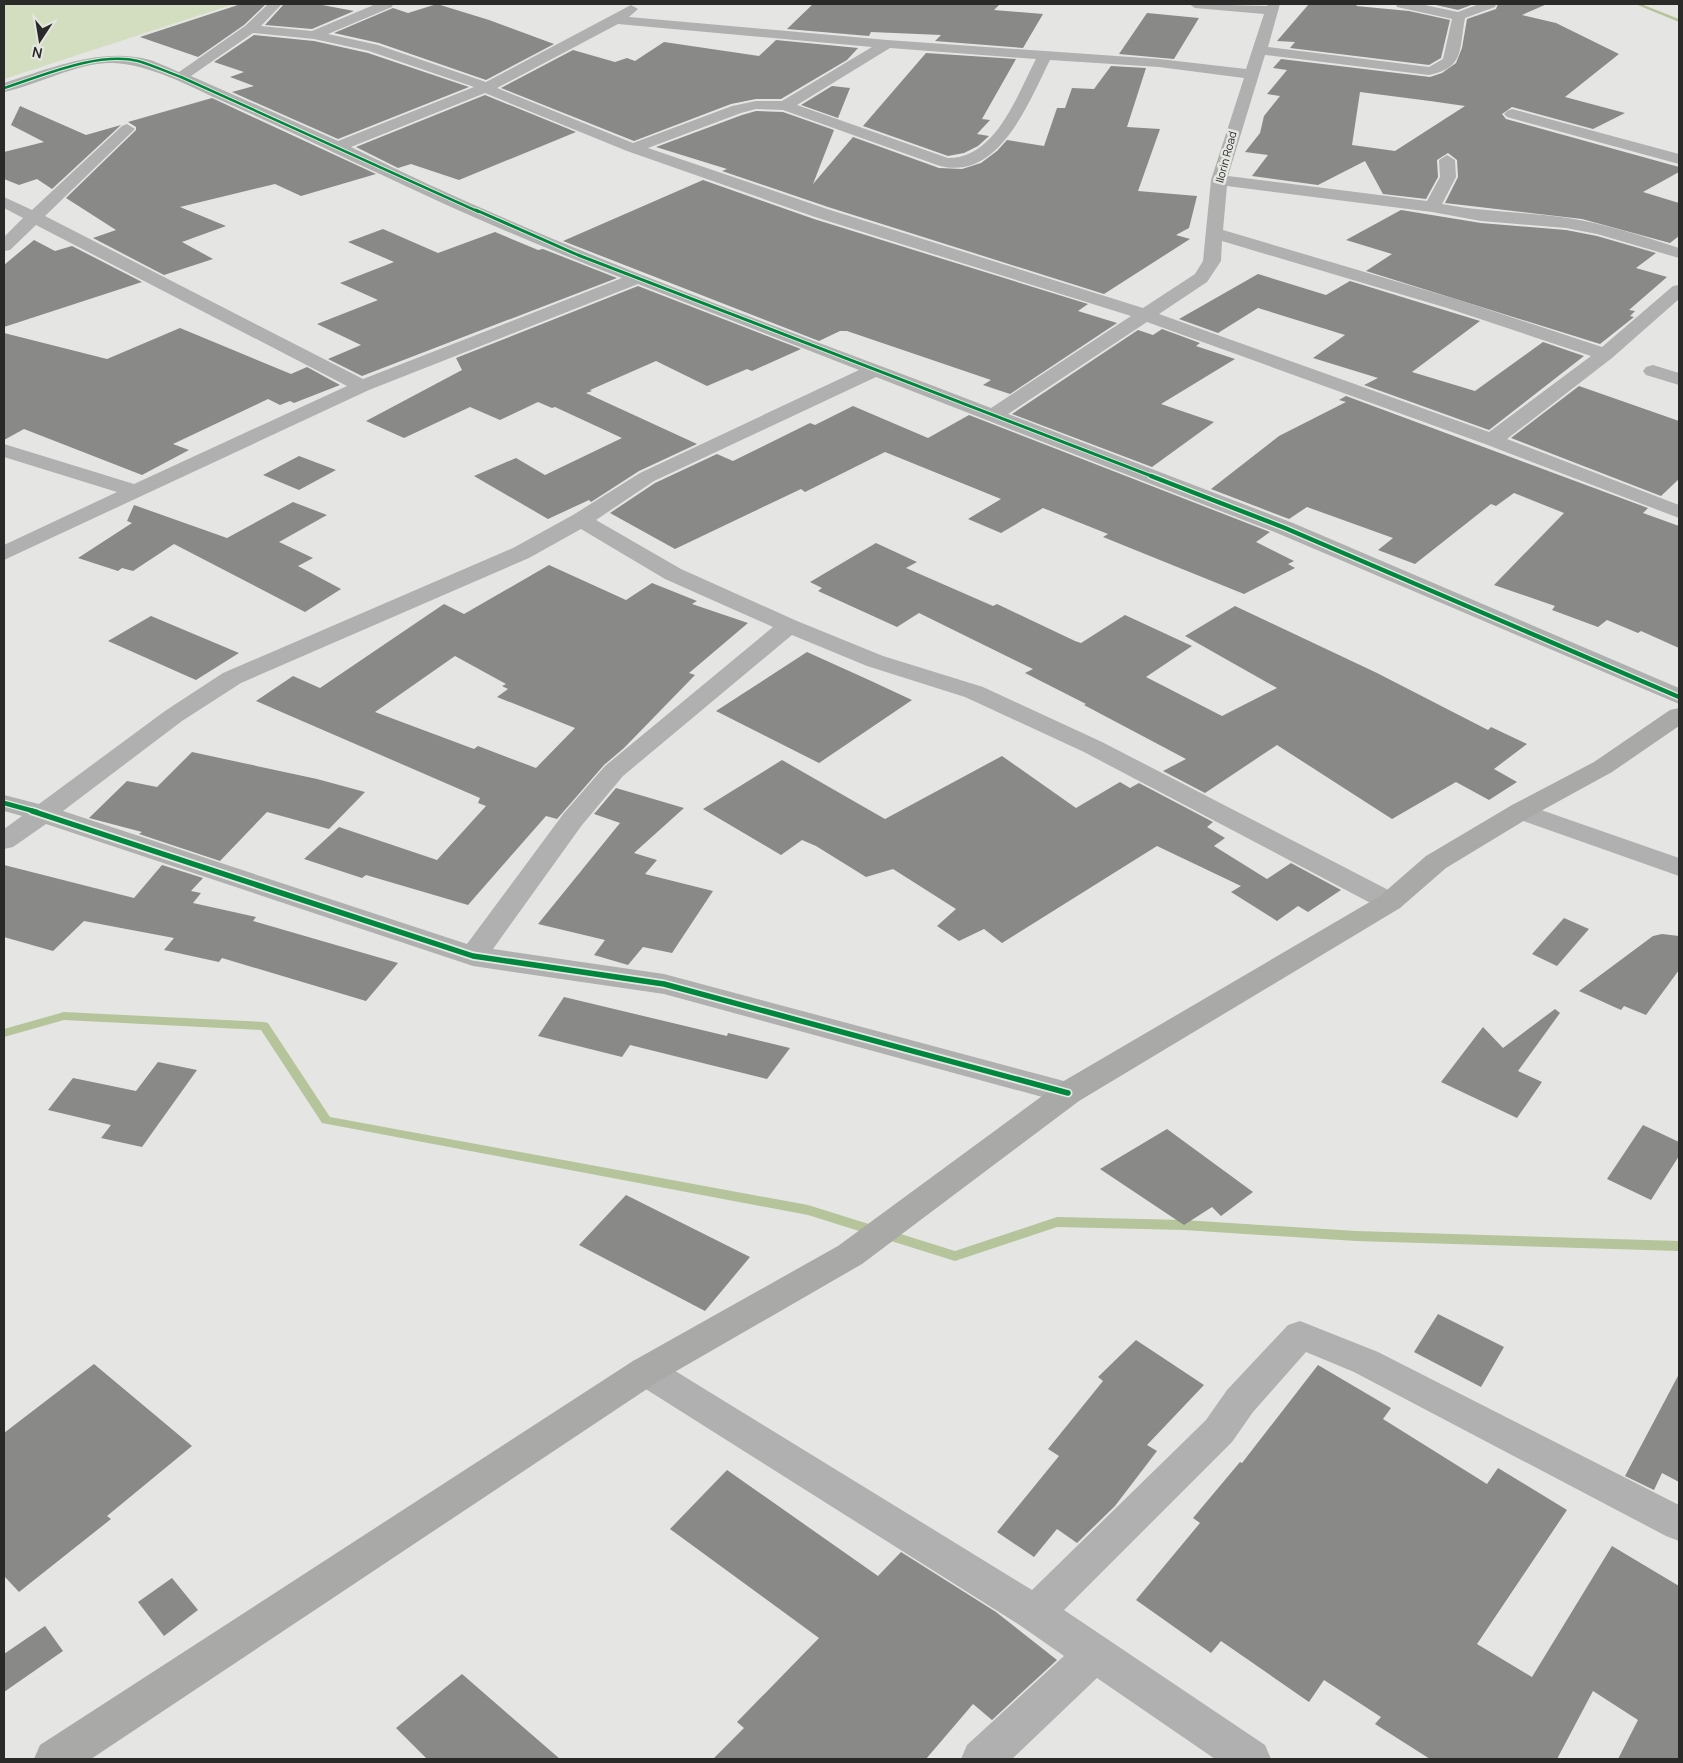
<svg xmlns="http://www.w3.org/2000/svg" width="1683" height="1763" font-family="Manrope,sans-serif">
  <rect width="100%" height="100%" fill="#e5e6e3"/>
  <!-- green -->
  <path fill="#d2debf" d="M 4,4 L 234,4 L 4,79 Z"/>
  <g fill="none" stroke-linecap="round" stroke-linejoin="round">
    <!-- stream -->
    <path fill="#b5c49b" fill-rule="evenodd" d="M 1635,4 L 1641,4 L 1679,19 L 1679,22 Z
      M 64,1012 L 264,1022 L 268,1023 L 330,1117 L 808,1205 L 955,1251 L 1057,1217 L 1184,1220 L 1356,1231 L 1679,1241 L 1679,1251 L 1356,1241 L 1184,1230 L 1057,1227 L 955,1261 L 808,1215 L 322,1123 L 261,1030 L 64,1020 L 4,1037 L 4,1029 Z"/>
  </g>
  <!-- building -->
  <path fill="#898987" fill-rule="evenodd" d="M 241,4 L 266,4 L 244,25 L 198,57 L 140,37 Z
    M 284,4 L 317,4 L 354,11 L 312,29 L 265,25 Z
    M 437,4 L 489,20 L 554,44 L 486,80 L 379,43 L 334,33 L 393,8 L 408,13 Z
    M 813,4 L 1000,4 L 994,10 L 1043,14 L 1023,48 L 935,41 L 941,35 L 871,32 L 869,36 L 787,29 Z
    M 1309,4 L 1358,4 L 1356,6 L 1409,11 L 1450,20 L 1441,58 L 1429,65 L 1290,48 L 1295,42 L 1277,41 Z
    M 1441,4 L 1474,4 L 1458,10 L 1436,5 Z
    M 1498,4 L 1547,4 L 1522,15 L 1556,23 L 1619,54 L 1565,97 L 1625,113 L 1593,129 L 1512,107 L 1502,114 L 1506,119 L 1679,167 L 1679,172 L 1643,192 L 1679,203 L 1679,236 L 1670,243 L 1582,219 L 1445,203 L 1458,177 L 1457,160 L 1448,153 L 1437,160 L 1438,177 L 1426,199 L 1383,194 L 1365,161 L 1318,185 L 1252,176 L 1268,155 L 1245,152 L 1260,133 L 1264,116 L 1280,96 L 1267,94 L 1287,70 L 1273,68 L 1281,59 L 1430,77 L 1442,73 L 1456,63 L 1462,48 L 1467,19 L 1496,9 ZM 1360,92 L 1430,101 L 1465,106 L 1395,151 L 1352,145 Z
    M 1147,13 L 1199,18 L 1174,59 L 1119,54 Z
    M 254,35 L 314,41 L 368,53 L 469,87 L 338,139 L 232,92 L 254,86 L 230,77 L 244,72 L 214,62 Z
    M 776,40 L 858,48 L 847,60 L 781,99 L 756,99 L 731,104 L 634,141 L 501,88 L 573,50 L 615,62 L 627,58 L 635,61 L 664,42 L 759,56 Z
    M 926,53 L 1016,59 L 982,119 L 990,120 L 977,134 L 989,136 L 978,146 L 964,153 L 948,156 L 863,126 Z
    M 1111,66 L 1146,68 L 1127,127 L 1160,129 L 1138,191 L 1197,196 L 1189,228 L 1176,235 L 1190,239 L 1104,294 L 828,207 L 722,171 L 727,169 L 656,147 L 742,115 L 756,111 L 783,112 L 834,130 L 813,184 L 853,137 L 939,168 L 962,169 L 981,163 L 997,151 L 1007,140 L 1044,146 L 1057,108 L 1065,108 L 1072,88 L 1094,89 Z
    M 832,86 L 850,88 L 838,118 L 801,105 Z
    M 485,95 L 576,132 L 459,180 L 411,164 L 398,168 L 356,147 Z
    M 212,98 L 376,174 L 301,196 L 275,184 L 180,207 L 226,226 L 182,242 L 213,259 L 164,275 L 93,238 L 116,230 L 66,198 L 136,130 L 136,127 L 128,122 Z
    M 20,106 L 86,135 L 121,125 L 52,189 L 37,179 L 19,185 L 4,179 L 4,152 L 44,142 L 11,125 Z
    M 703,180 L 814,219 L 1088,304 L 1078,311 L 1117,323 L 1010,394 L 983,385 L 991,380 L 847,331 L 840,331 L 819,341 L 563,241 Z
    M 1401,210 L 1481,223 L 1566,230 L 1597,236 L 1656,253 L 1636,268 L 1667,277 L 1629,310 L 1635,311 L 1630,316 L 1634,317 L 1600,344 L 1366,271 L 1392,254 L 1346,240 Z
    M 383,229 L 438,253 L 495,232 L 538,250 L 543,249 L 617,278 L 362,376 L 328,359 L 361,345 L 317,324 L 378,300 L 340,283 L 394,262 L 348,242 Z
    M 34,240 L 55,251 L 72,246 L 142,282 L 4,327 L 4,265 Z
    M 1258,274 L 1326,295 L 1350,281 L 1480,321 L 1412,372 L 1475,391 L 1543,342 L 1584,356 L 1489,430 L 1364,385 L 1378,378 L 1313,358 L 1345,335 L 1258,308 L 1218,333 L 1179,319 Z
    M 638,286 L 801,349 L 752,371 L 747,369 L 707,386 L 656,361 L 590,390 L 592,391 L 586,393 L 697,444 L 639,471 L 591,502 L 589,500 L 548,519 L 474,476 L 516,458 L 545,475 L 622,438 L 555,407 L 552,408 L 538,402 L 500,420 L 470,407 L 404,438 L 366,421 L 462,370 L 456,358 Z
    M 180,328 L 291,374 L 307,367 L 340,385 L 294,403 L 290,401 L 280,405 L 268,399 L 173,444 L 189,450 L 142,475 L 24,429 L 4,440 L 4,333 L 107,359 Z
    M 1162,329 L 1200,343 L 1196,346 L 1235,359 L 1161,404 L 1214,422 L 1152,467 L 1012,414 L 1138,330 L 1153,335 Z
    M 1579,386 L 1679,421 L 1679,479 L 1661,496 L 1511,438 Z
    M 1346,396 L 1648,508 L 1643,513 L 1679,526 L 1679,648 L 1641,631 L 1638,633 L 1607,620 L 1598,627 L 1552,610 L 1555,606 L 1494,585 L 1564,513 L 1514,493 L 1496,506 L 1491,504 L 1415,564 L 1378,550 L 1393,538 L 1307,507 L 1289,519 L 1211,489 L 1279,436 L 1346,402 L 1339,400 Z
    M 853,406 L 928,438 L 969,415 L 1270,532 L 1256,542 L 1294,561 L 1288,564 L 1295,568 L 1244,594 L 1103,537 L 1108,534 L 1043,508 L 1001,533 L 968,519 L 1001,499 L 885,452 L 805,492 L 801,489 L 675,549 L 610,513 L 655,483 L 717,454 L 733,461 L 810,423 L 815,425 Z
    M 299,456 L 336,470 L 299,490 L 263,475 Z
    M 293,502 L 327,515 L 279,542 L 313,558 L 298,566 L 341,589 L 305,612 L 174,544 L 133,571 L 122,568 L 118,571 L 78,558 L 132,523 L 127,521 L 134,505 L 227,538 Z
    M 876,543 L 917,562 L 906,568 L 993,606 L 997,604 L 1075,641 L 1081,643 L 1125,615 L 1192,646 L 1146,677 L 1222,716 L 1277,688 L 1185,636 L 1235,606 L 1377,673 L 1488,730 L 1491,727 L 1527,744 L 1494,769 L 1517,782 L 1489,800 L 1456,782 L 1392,819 L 1277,745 L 1205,793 L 1163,771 L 1186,759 L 1084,705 L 1086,704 L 1025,673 L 1033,669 L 919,613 L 897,627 L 818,591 L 822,588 L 810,582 Z
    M 549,565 L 626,600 L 652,583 L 697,601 L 692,604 L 748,623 L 689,673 L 695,675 L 624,748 L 604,765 L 557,819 L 546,816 L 468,905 L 366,875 L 362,878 L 304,859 L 339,827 L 437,860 L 486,806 L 478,803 L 480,798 L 256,701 L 293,676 L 320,688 L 444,604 L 464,614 ZM 455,656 L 506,684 L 502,686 L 508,689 L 497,697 L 575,728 L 536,768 L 478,746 L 474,749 L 375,712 Z
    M 151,616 L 239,653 L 196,680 L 108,641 Z
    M 807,652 L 869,680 L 912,700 L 819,763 L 716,711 Z
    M 192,752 L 317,779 L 365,792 L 329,829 L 267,812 L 220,861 L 139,834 L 142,832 L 89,818 L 127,781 L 157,787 Z
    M 1002,756 L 1076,808 L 1120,782 L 1130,788 L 1139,783 L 1213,822 L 1207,827 L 1225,838 L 1214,846 L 1267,879 L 1291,863 L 1341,890 L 1308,912 L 1298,906 L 1277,921 L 1231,892 L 1241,886 L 1157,846 L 1002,943 L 984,929 L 959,941 L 937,926 L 956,909 L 893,869 L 866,877 L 816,846 L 802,840 L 781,855 L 703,809 L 782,760 L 885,819 Z
    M 616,788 L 684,808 L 634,853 L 657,860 L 645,874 L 713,891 L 672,953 L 643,947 L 628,965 L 594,955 L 605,940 L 538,924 L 620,823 L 594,814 Z
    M 4,865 L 134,898 L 162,865 L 203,878 L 191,891 L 201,893 L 193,903 L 256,917 L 253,921 L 398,963 L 366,1001 L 222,958 L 219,962 L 164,950 L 174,938 L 84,921 L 53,951 L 4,937 Z
    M 1564,918 L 1589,929 L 1557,966 L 1532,954 Z
    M 1662,934 L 1679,936 L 1679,970 L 1646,1015 L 1624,1006 L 1621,1010 L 1579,991 L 1653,936 Z
    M 564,997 L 727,1036 L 728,1033 L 790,1048 L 767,1079 L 630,1045 L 622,1057 L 538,1036 Z
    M 1555,1009 L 1560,1013 L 1518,1071 L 1542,1082 L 1517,1118 L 1441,1082 L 1483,1027 L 1503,1048 Z
    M 158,1062 L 197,1070 L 142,1147 L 101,1138 L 111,1125 L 48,1110 L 73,1078 L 136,1091 Z
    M 1643,1125 L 1679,1142 L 1679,1156 L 1651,1200 L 1607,1179 Z
    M 1167,1129 L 1253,1192 L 1221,1216 L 1212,1207 L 1184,1225 L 1100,1169 Z
    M 626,1195 L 750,1257 L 705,1311 L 579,1245 Z
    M 1438,1314 L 1504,1347 L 1481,1387 L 1414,1352 Z
    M 1136,1340 L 1204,1385 L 1147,1445 L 1157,1451 L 1115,1506 L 1077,1543 L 1057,1529 L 1034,1557 L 997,1532 L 1059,1456 L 1048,1449 L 1103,1381 L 1098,1377 Z
    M 94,1364 L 192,1446 L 107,1516 L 111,1519 L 19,1592 L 4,1576 L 4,1433 Z
    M 1318,1365 L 1391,1408 L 1383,1419 L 1487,1484 L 1498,1468 L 1567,1510 L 1477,1644 L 1532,1677 L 1612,1546 L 1679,1586 L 1679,1759 L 1618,1759 L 1638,1720 L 1593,1691 L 1557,1759 L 1430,1759 L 1375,1724 L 1381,1717 L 1324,1680 L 1309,1702 L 1221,1641 L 1211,1653 L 1136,1600 L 1200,1523 L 1193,1518 L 1240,1462 L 1242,1463 Z
    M 1679,1374 L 1679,1482 L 1662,1473 L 1654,1490 L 1625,1476 Z
    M 727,1470 L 878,1576 L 901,1552 L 996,1612 L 1057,1660 L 992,1720 L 973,1704 L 926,1759 L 713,1759 L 744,1728 L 737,1722 L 819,1638 L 670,1529 Z
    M 172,1578 L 198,1610 L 164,1636 L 138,1602 Z
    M 45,1626 L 63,1651 L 4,1692 L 4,1654 Z
    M 462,1674 L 560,1759 L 427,1759 L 396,1728 Z"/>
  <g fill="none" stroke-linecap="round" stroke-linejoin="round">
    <!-- minor -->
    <path fill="#afb0af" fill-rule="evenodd" d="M 268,4 L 282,4 L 261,26 L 312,31 L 376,4 L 393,4 L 392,7 L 328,34 L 378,45 L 486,82 L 631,5 L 638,9 L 629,17 L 887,40 L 1159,59 L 1246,69 L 1264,14 L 1195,8 L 1189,4 L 1267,6 L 1268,4 L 1280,4 L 1268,47 L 1429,67 L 1443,59 L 1452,19 L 1397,7 L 1396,4 L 1420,4 L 1458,12 L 1479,4 L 1496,4 L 1495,7 L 1465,18 C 1459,49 1465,68 1429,75 L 1265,55 L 1228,176 L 1427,201 L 1440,177 L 1439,160 L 1447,155 L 1455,160 L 1456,177 L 1442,204 C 1484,212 1526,212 1568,218 C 1606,224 1642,236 1679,248 L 1679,258 L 1597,234 L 1566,228 L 1481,221 L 1432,212 L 1227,186 L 1223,230 L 1459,300 L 1602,347 L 1673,286 L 1679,285 L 1679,299 L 1612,358 L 1507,439 L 1679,505 L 1679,518 L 1485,444 L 1147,322 L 1008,414 L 1293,523 L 1679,688 L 1679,704 L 1277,533 L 876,377 L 654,481 L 596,520 L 681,569 L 797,621 L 883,656 L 983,687 L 1102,742 L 1400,896 L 1404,902 L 1400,908 L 1390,911 L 1380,908 L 1084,752 L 965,697 L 867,666 L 792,635 L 623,776 L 582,825 L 493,949 L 664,974 L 1079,1085 L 1083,1093 L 1079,1101 L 1068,1104 L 664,994 L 473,966 L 46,824 L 13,847 L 4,849 L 4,829 L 22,816 L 4,811 L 4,795 L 39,804 L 165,711 L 223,673 L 513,548 L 573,515 L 640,473 L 859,370 L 638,284 L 369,390 L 4,560 L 4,545 L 117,492 L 4,457 L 4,444 L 134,484 L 347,386 L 36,225 L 10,250 L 4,251 L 4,237 L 23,218 L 4,208 L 4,197 L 32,210 L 122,126 L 127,124 L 135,129 L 45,216 L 363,379 L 622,278 C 541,247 460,212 382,175 C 328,150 275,124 220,100 C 187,85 151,65 113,63 C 78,62 38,85 4,92 L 4,83 C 46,70 91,51 135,57 C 150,58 165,66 179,72 L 245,26 ZM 618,24 L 872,47 L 782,101 L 756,101 L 732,106 L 633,143 L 497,88 ZM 253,33 L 314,39 L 369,51 L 474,87 L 338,141 L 191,76 ZM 890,48 L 1036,59 C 1017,95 996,158 948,158 L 797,105 ZM 1050,60 L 1159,67 L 1244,78 L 1211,180 L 1203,261 L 1195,274 L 1143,308 L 827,209 L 648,148 L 741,113 L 756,109 L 783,110 L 940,166 C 1000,181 1029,101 1050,60 ZM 485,93 L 627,151 L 815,217 L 1131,316 L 991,408 C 776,325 557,250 351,147 ZM 1222,241 L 1447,308 L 1591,356 L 1489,432 L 1159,314 L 1207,282 L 1221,261 ZM 581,529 L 665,579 L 773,627 L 605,766 L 564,813 L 467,944 L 63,811 L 182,721 L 241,683 L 529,558 Z
      M 1512,109 L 1679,154 L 1679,164 L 1507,117 L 1504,114 L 1507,111 Z
      M 1653,365 L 1679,373 L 1679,385 L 1646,375 L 1643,371 L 1646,367 Z
      M 1521,803 L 1679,858 L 1679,876 L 1512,817 L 1508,811 L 1512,805 Z
      M 1300,1321 L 1378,1352 L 1679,1505 L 1679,1541 L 1666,1536 L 1354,1372 L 1306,1352 L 1253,1412 L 1232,1442 L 1064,1610 L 1265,1745 L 1271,1759 L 1215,1759 L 1097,1678 L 1012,1759 L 961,1759 L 967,1745 L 1064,1656 L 1021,1626 L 633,1381 L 628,1371 L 633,1361 L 646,1356 L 659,1361 L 1032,1590 L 1206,1420 L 1227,1390 L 1288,1325 Z"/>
    <!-- major -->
    <path fill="#a9a9a8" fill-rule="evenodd" d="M 1679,708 L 1679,726 L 1612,772 L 1530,817 L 1446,868 L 1400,908 L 1079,1101 L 862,1264 L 659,1381 L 91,1759 L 34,1759 L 40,1745 L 633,1361 L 838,1246 L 1057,1085 L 1380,896 L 1426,856 L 1512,805 L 1594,762 L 1670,710 Z"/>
    <!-- cycleway-far3 casing -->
    <g stroke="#e5e7e2" stroke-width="4.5">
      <path id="cycleway-far3" d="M 4,88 C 42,76 98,51 138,61 C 152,65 167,72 181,77 L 479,212"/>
    </g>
    <!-- cycleway-far2 casing -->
    <g stroke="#e5e7e2" stroke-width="5">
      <path id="cycleway-far2" d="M 476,210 L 578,255 L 1154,477"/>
    </g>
    <!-- cycleway-far1 casing -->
    <g stroke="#e5e7e2" stroke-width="7">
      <path id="cycleway-far1" d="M 1151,476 L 1285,528 L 1679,697
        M 4,803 L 37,812"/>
    </g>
    <!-- cycleway casing -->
    <g stroke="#e5e7e2" stroke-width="9">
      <path id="cycleway" d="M 32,811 L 473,956 L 664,984 L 1068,1093"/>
    </g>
    <!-- cycleway-far3 -->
    <use href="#cycleway-far3" stroke="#00873e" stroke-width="2.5"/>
    <!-- cycleway-far2 -->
    <use href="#cycleway-far2" stroke="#00873e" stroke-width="3"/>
    <!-- cycleway-far1 -->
    <use href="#cycleway-far1" stroke="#00873e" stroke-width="4.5"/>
    <!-- cycleway -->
    <use href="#cycleway" stroke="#00873e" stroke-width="5.5"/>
  </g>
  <g text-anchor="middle" stroke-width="5" stroke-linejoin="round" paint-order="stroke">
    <!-- far-street labels -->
    <g font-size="11" fill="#2a2a29" stroke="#e5e7e2">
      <text transform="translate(1226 157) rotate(-75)" y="4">Ilorin Road</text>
    </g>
  </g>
  <!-- border -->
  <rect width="1683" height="1763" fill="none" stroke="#2a2a29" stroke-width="10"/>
  <!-- north arrow -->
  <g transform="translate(40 40) rotate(192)" stroke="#e5e7e2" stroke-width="4" paint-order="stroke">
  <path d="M0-4L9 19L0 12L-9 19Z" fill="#2a2a29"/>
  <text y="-8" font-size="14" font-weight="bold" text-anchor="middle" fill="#2a2a29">N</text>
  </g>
</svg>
